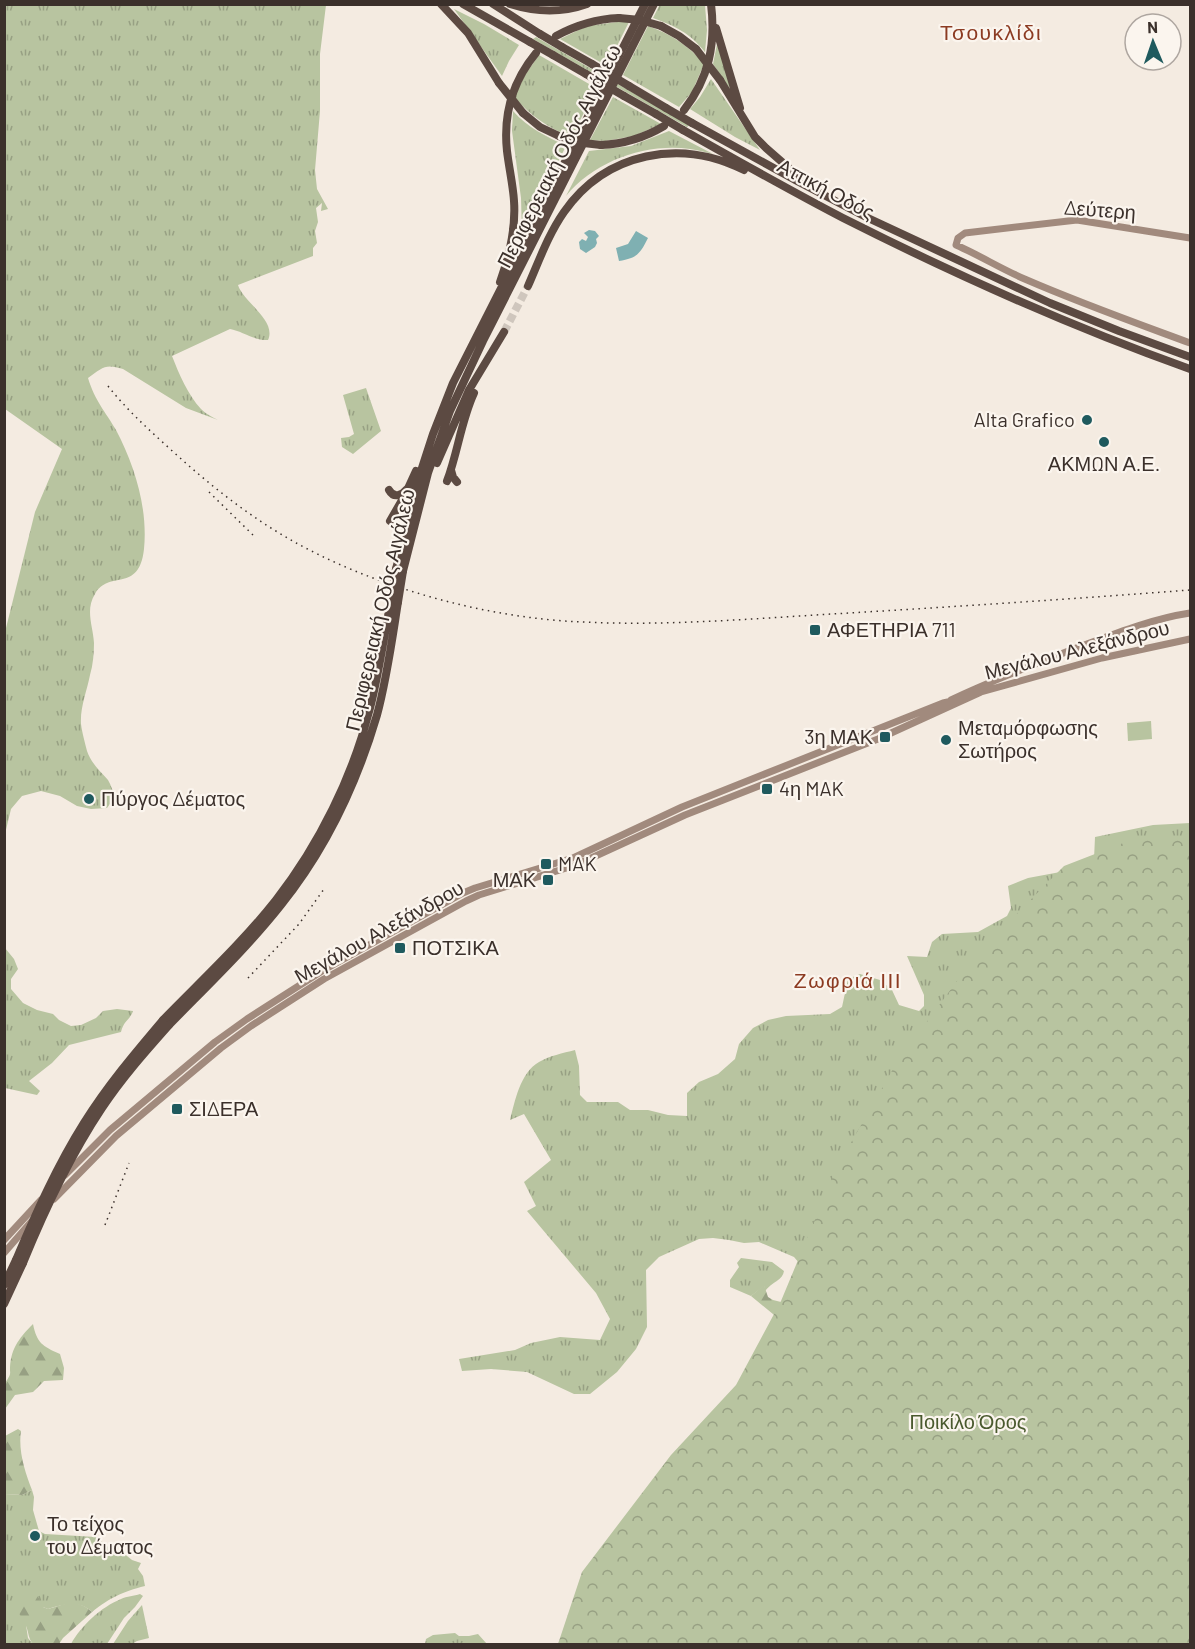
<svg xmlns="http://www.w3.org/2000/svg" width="1195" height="1649" font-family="Barlow,sans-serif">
  <defs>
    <pattern id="grass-tufts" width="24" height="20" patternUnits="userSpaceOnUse" patternTransform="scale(1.5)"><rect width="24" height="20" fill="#b8c4a0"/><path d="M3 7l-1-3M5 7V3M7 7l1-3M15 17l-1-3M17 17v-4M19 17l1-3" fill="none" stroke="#97a083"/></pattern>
    <pattern id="forest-firs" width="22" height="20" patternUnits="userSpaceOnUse" patternTransform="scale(1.5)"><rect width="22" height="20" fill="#b8c4a0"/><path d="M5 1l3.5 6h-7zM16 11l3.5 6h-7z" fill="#97a083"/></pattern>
    <pattern id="park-crowns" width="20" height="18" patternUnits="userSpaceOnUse" patternTransform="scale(1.5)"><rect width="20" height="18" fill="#b8c4a0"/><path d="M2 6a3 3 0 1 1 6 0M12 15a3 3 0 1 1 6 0" fill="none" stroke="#97a083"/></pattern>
  </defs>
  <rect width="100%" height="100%" fill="#f4ebe1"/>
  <!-- grass -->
  <path fill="url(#grass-tufts)" d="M 5,4 L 326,5 L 320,54 L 320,111 L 315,170 L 317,189 L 328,209 L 321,211 L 322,203 L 316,208 L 318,222 L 315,231 L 317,243 L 313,248 L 313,256 L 238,285 C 243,302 277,320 268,340 C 255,341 242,331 230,329 L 172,356 C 179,374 188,395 201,409 C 206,414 212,417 218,420 L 186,408 L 123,369 C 105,363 102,368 88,378 C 95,401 105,411 116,430 C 135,466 148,509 144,549 C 139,594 109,569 95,594 C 85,610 93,626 94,643 C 94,653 93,665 90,675 C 87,691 80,707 81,724 C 82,732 85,743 87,751 C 91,763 100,771 108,780 C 111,785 113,792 115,797 L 107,808 L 91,809 L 77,806 L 60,796 L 41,791 L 22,796 L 11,809 L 5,834 L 5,632 L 35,512 L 62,449 L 5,409 Z
    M 660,4 L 705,5 L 707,30 L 705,52 C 690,33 675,26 653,18 Z
    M 454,9 L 484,24 L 519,45 L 509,61 L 502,76 Z
    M 617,22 L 629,22 L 607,66 L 560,39 L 587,26 Z
    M 648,26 C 671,34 689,46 704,64 L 692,92 L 679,107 L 623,75 Z
    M 536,37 L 689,125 L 687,127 L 533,39 Z
    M 717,44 L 733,93 L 713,64 Z
    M 539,55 L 596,88 L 572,137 C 548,128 531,116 514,97 L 525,75 Z
    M 711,79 L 760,150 L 735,137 L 690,109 L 700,97 Z
    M 613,97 L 661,124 L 634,136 L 605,141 L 590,140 Z
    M 513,111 C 528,128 546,136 566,146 L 522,234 L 521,198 L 512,131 Z
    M 669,131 L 713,154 C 705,152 698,150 690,149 C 645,143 595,161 566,196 L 589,151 L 631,146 Z
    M 366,388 L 381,431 L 353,454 L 342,447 L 341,438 L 349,437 L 354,434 L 343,395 Z
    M 1190,823 L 1190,1056 L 811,1277 L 794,1257 L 759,1242 L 744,1243 L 729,1240 L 713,1238 L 699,1239 L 659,1257 L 646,1270 L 647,1327 L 636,1349 L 617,1372 L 590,1394 L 574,1394 L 527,1372 L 491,1369 L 462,1371 L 459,1359 L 515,1350 L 531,1343 L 560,1337 L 600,1340 L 610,1319 L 596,1293 L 527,1211 L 536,1206 L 524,1182 L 551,1160 L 524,1114 L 510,1120 C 515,1101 520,1073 539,1062 C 549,1056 563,1053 575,1050 L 579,1066 L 580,1095 L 587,1102 L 618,1102 L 630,1110 L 648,1110 L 668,1115 L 687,1116 L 687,1093 L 699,1082 L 718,1074 L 735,1059 L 739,1044 L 753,1028 L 768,1020 L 786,1016 L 830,1014 L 842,1007 L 848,979 L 860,974 L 880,980 L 892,990 L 899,1005 L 919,1011 L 924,1006 L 924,995 L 907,956 L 927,957 L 932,942 L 942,934 L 978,932 L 1007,916 L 1011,908 L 1008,886 L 1028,878 L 1071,870 L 1094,859 L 1095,837 L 1153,825 Z
    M 5,948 L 14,959 L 18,969 L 11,979 L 11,989 L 23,1003 L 37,1010 L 53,1014 L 59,1020 L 71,1026 L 81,1025 L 96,1018 L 103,1011 L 117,1009 L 133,1011 C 130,1020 124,1020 121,1032 L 69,1045 L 52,1063 L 29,1081 L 40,1091 L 37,1095 L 5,1088 Z
    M 741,1258 L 772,1262 L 784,1271 C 783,1280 772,1282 765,1291 L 764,1286 L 751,1296 L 730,1287 L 730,1280 L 739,1267 L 737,1263 Z
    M 32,1490 L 34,1497 L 33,1510 L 39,1531 L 45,1534 L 96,1537 L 113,1551 L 122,1552 L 132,1560 L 141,1563 L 138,1569 L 143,1576 L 145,1586 C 122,1592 111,1597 92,1612 C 79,1600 64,1604 48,1609 L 43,1607 L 26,1625 L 28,1638 L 33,1644 L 5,1644 L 5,1494 L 22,1495 Z
    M 140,1594 L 143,1596 L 135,1607 L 124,1618 L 107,1644 L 71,1644 C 81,1626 101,1607 121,1599 C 127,1596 134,1596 140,1594 Z
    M 142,1605 L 149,1638 L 137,1641 L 132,1644 L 113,1644 L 128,1621 Z
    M 455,1633 L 459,1636 L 469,1636 L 478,1634 L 487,1644 L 425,1644 L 426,1639 L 433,1635 Z"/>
  <!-- forest -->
  <path fill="url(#forest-firs)" d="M 764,1285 L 768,1297 L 773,1300 L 793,1305 L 779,1319 L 751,1296 Z
    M 33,1324 C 37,1343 42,1346 60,1354 L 64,1368 L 63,1380 L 44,1381 L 33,1392 L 15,1395 L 5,1409 C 4,1401 3,1391 5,1384 C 7,1379 11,1376 10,1371 C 10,1350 18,1339 33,1324 Z
    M 18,1429 L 21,1431 C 18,1451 25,1472 32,1490 L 22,1495 L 5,1494 L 5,1436 Z
    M 21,1590 C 34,1591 39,1595 43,1607 L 48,1609 C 66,1604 76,1598 92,1612 L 63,1638 L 59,1644 L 33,1644 C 28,1638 29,1633 26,1626 C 22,1615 12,1608 13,1595 Z"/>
  <!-- park -->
  <path fill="url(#park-crowns)" d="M 1190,838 L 1190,1644 L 558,1644 L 582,1572 L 671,1455 L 736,1385 L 781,1301 L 836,1169 L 897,1062 L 977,954 L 1064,866 L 1131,840 Z"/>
  <!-- pitch -->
  <path fill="#b8c4a0" d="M 1151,721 L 1152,739 L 1128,741 L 1127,723 Z"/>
  <!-- water -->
  <path fill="#7fb0b2" d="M 589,230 L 595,231 L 599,236 L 596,239 L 597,243 L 595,247 L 586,253 L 580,249 L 579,242 L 582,239 L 586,241 L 588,237 L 584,233 Z
    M 636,231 L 648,238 C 640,254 637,258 619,261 L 616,248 L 628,244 Z"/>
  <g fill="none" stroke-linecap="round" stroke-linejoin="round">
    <!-- highway-tunnel -->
    <path stroke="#cfc6bd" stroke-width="8" stroke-dasharray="8 4" stroke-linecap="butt" d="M 504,332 L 528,286"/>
    <!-- secondary -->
    <path stroke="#a18a7d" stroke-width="7" d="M 1190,238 L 1077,220 L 965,233 L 958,238 L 956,245 C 981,256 1003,270 1027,280 C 1080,303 1136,323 1190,343
      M 951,700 C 990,681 1031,666 1071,650 C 1109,636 1150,619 1190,613
      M 65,1175 L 110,1130 L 215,1042 L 247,1019 L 322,971 L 463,893 L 475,888 L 573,858 L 682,807 L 943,703 L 957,700
      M 54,1199 L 116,1136 L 221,1048 L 251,1026 L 324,979 L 466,901 L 479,895 L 576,865 L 685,815 L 878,739 L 981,692 L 1102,658 L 1190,639
      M 4,1240 L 41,1200
      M 4,1253 L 31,1222"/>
    <!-- highway -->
    <path stroke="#5c4a42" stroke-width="8" d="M 441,4 L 468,33 L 499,83
      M 463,4 L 530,42
      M 493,4 L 540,34
      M 510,4 C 535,12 562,13 587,4
      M 661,26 L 679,36 L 696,49
      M 716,28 L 740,108
      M 556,36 C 576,25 596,19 619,18
      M 562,47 L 592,64
      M 553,55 L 586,74
      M 720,80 L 755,137 L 766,148 L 790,169 L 798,180
      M 629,86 L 666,108
      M 624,96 L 656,114
      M 684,110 C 709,78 716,44 711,4
      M 523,113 L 540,127 L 559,136
      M 692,123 L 799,182 L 868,218 L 1050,303 L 1119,331 L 1190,357
      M 683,130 C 736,160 789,190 843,218 C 956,275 1072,327 1190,369
      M 601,145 C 624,144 644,138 664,126
      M 500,282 C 509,257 516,229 514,201 C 513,185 509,168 507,151 C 503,114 512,82 536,53
      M 528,286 C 539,261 548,235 564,212 C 606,152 681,138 744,170
      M 437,463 L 469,390 L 504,332
      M 451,470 L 453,477 L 457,482
      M 447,481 C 458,452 461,421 474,393
      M 389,490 C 394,499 402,495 407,489
      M 390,521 L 405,495 L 416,471
      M 396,569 L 421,471 L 433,434 L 453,383 L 645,4
      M 403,571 L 428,473 L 450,411 L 483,341 L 654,4
      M 163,1020 C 201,981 242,943 276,900 C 319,845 353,776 370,708 C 379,673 384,636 391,600
      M 169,1025 C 207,986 247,948 281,905 C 326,849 357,783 377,715 C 387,678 392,640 398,602
      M 4,1285 L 16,1260
      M 4,1304 L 23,1263"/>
    <!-- rail -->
    <path stroke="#3b302b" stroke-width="1.5" stroke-dasharray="1.5 4.5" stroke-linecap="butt" d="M 108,386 C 126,409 147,428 169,448 C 205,481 242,511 284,536 C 369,586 484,618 582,622 C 666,626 749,619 832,614 C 951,607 1071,599 1190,590
      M 209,492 L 254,536
      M 248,978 L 299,924 L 324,889
      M 105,1225 L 129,1163"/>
    <!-- highway-bridge -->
    <path stroke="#5c4a42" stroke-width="8" d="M 619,18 L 640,20 L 661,26
      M 540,34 L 562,47
      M 530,42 L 553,55
      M 696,49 L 720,80
      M 592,64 L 629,86
      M 586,74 L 624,96
      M 499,83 L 523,113
      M 666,108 L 692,123
      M 656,114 L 683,130
      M 559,136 L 575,142 L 601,145
      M 391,600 L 396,569
      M 398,602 L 403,571
      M 16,1260 C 36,1213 57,1166 84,1123 C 107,1086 135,1053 163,1020
      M 23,1263 C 45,1209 70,1156 102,1108 C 122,1078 145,1052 169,1025"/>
  </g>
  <!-- markers -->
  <g fill="#1f5a5e" stroke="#fbf5ee" stroke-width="2">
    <circle cx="1087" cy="420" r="6"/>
    <circle cx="1104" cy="442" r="6"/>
    <rect x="809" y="624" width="12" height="12" rx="3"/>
    <rect x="879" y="731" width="12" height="12" rx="3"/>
    <circle cx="946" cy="740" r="6"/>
    <rect x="761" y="783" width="12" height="12" rx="3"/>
    <circle cx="89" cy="799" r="6"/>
    <rect x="540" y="858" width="12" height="12" rx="3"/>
    <rect x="542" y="874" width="12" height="12" rx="3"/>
    <rect x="394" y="942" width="12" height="12" rx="3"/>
    <rect x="171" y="1103" width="12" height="12" rx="3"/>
    <circle cx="35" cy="1536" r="6"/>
  </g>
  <g text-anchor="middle" stroke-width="4.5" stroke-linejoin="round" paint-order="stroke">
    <!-- street labels -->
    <g font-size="20" fill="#3b302b" stroke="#fbf5ee">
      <text transform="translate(559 156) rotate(-63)" y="7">Περιφερειακή Οδός Αιγάλεω</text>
      <text transform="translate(826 189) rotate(28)" y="7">Αττική Οδός</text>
      <text transform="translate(1100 210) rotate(4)" y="7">Δεύτερη</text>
      <text transform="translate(380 610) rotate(-77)" y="7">Περιφερειακή Οδός Αιγάλεω</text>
      <text transform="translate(1077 650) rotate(-14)" y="7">Μεγάλου Αλεξάνδρου</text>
      <text transform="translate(379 932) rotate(-29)" y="7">Μεγάλου Αλεξάνδρου</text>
    </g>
    <!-- poi labels -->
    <g font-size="20" fill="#3b302b" stroke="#fbf5ee" text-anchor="start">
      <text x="1075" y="427" text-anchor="end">Alta Grafico</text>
      <text x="1104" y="471" text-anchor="middle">ΑΚΜΩΝ Α.Ε.</text>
      <text x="827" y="637">ΑΦΕΤΗΡΙΑ 711</text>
      <text x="958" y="735">Μεταμόρφωσης<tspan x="958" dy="23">Σωτήρος</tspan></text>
      <text x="873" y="744" text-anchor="end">3η ΜΑΚ</text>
      <text x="779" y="796">4η MAK</text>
      <text x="101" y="806">Πύργος Δέματος</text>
      <text x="558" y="871">MAK</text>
      <text x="536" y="887" text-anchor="end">ΜΑΚ</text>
      <text x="412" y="955">ΠΟΤΣΙΚΑ</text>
      <text x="189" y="1116">ΣΙΔΕΡΑ</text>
      <text x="47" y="1531">Το τείχος<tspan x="47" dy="23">του Δέματος</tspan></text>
    </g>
    <!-- park labels -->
    <g font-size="20" fill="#4a5a2e" stroke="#fbf5ee">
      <text x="968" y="1429">Ποικίλο Όρος</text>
    </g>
    <!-- neighbourhood labels -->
    <g font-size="21" letter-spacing="1.5" fill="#8c3b22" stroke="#fbf5ee">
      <text x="991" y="40">Τσουκλίδι</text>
      <text x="848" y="988">Ζωφριά ΙΙΙ</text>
    </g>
  </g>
  <!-- border -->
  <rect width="1195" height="1649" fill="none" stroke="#3b302b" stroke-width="12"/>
  <!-- north arrow -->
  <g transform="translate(1153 42) rotate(358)"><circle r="28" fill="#fbf5ee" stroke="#aea6a0" stroke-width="1.5"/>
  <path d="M0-4.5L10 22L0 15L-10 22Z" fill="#1f5a5e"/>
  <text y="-9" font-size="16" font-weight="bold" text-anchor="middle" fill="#3b302b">N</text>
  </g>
</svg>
